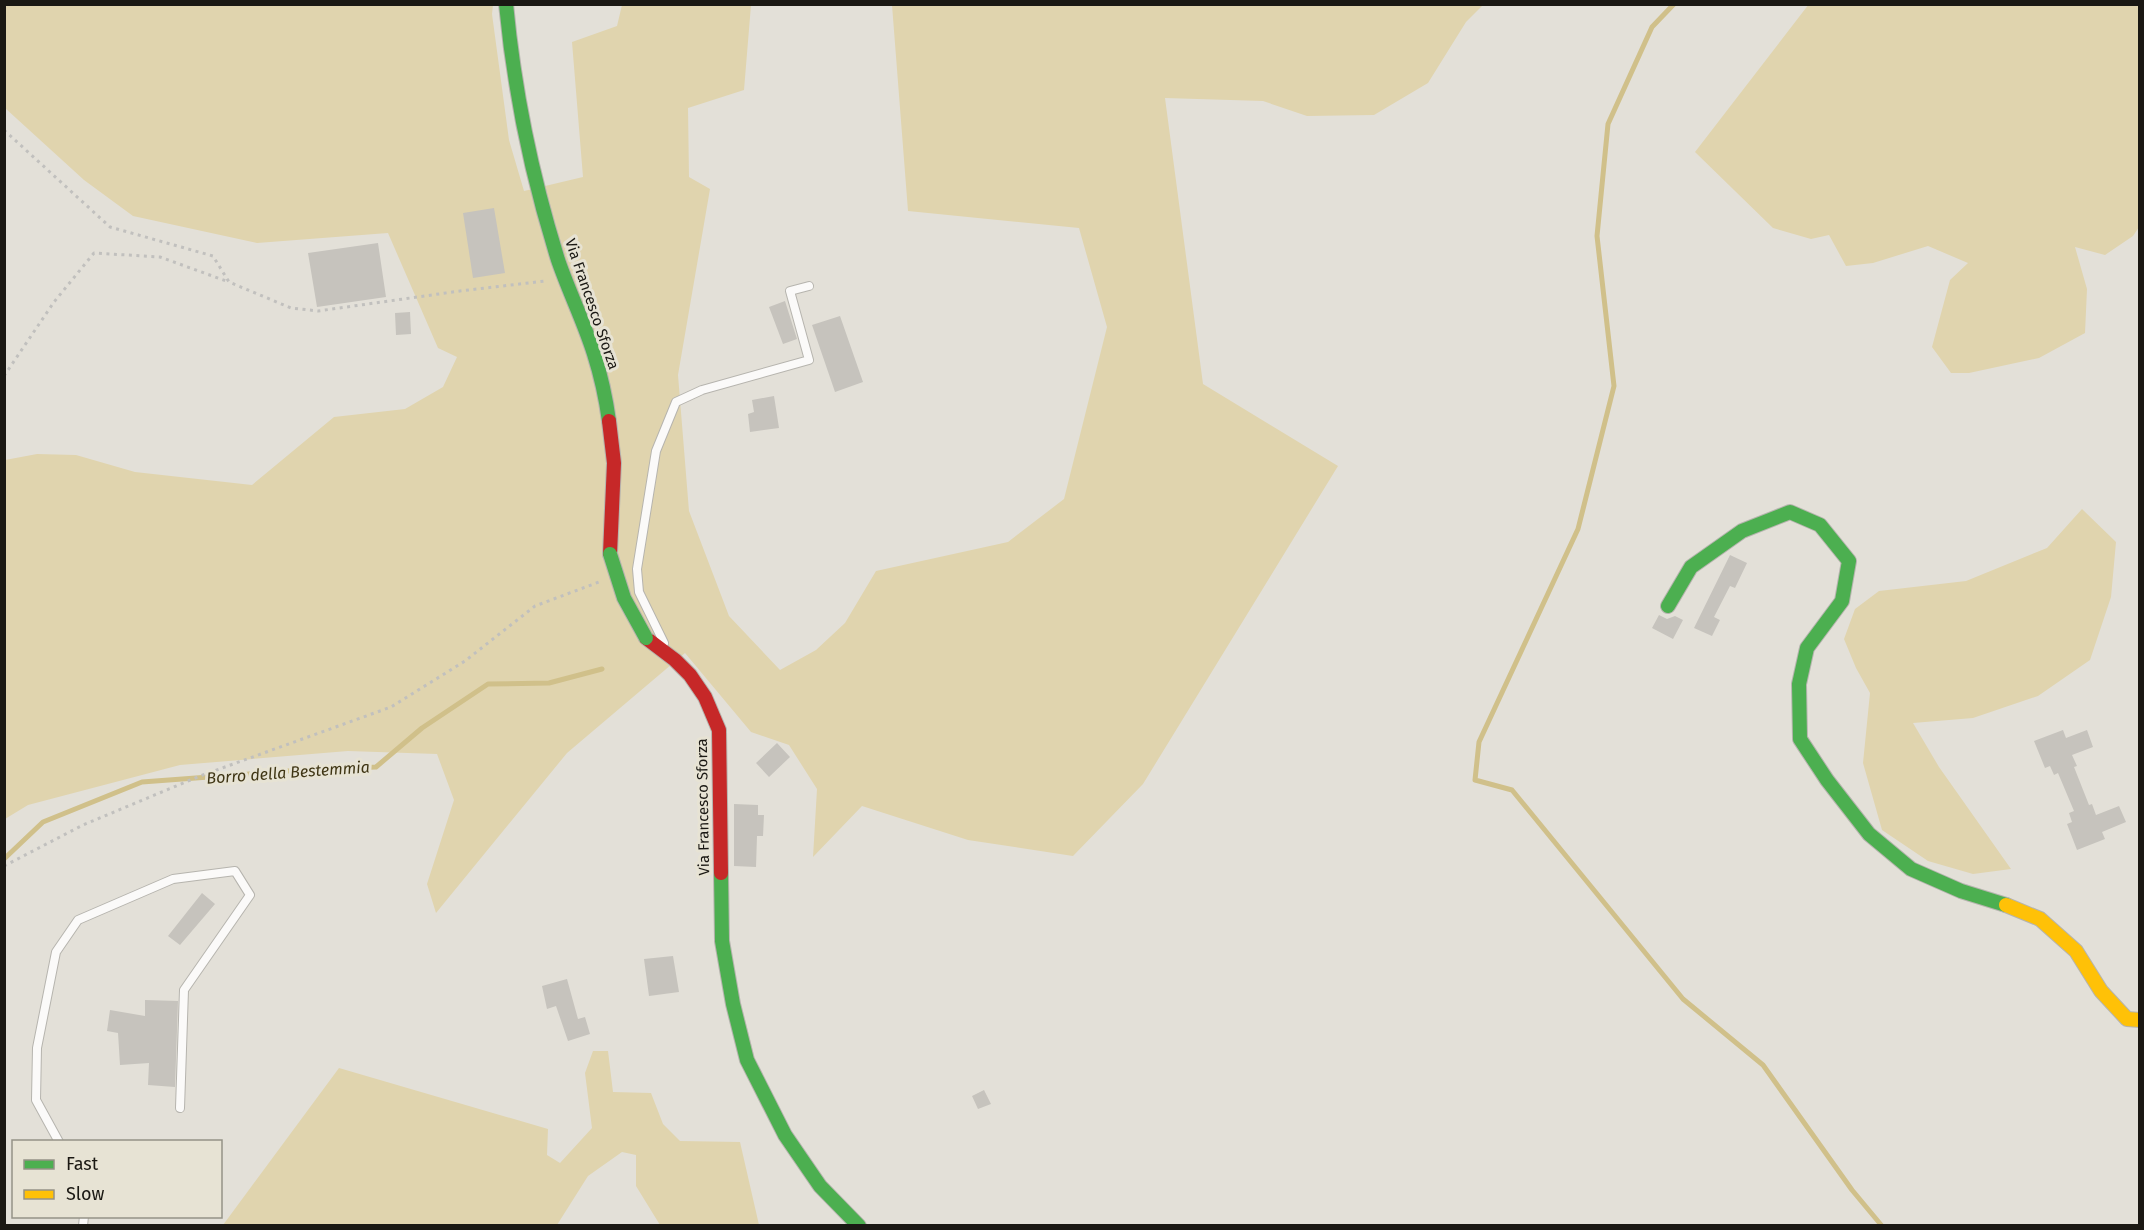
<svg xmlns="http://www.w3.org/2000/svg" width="2144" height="1230" font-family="'Fira Sans',sans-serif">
  <rect width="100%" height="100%" fill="#e3e0d8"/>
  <!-- green -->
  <path fill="#e0d4ae" d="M 1809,4 L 2139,5 L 2139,227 L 2133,236 L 2105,255 L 2075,247 L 2087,289 L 2085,333 L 2039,358 L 1969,373 L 1951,373 L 1932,347 L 1950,280 L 1968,263 L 1928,246 L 1873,263 L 1846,266 L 1829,235 L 1811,239 L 1773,228 L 1695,152 Z
    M 5,5 L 493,5 L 492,14 L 509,140 L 524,191 L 583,177 L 572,42 L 617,26 L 622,5 L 751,5 L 744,90 L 688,108 L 689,177 L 710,189 L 678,375 L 689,511 L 729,616 L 780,670 L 816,650 L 845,623 L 876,571 L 1008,542 L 1064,499 L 1107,327 L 1079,228 L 908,211 L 892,5 L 1483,5 L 1466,22 L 1428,83 L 1374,115 L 1307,116 L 1263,101 L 1165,98 L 1203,384 L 1338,466 L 1143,784 L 1073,856 L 968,840 L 862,806 L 813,857 L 817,789 L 789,745 L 751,732 L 685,653 L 567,753 L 436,913 L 427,884 L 454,800 L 437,754 L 348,751 L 180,765 L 28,805 L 5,819 L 5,460 L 37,454 L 76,455 L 135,472 L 252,485 L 334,417 L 405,409 L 443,387 L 457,357 L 438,348 L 388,233 L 257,243 L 133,216 L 84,180 L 5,108 Z
    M 2082,509 L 2116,542 L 2111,597 L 2090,660 L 2038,696 L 1973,718 L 1913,723 L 1939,767 L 2011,869 L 1973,874 L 1928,861 L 1882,830 L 1863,763 L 1870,693 L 1856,668 L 1844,639 L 1855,609 L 1879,591 L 1966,581 L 2047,548 Z
    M 593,1051 L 608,1051 L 613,1092 L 651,1093 L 663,1124 L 680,1141 L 740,1142 L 759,1225 L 660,1225 L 636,1186 L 636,1155 L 622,1152 L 588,1176 L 557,1225 L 223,1225 L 339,1068 L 548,1129 L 547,1155 L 560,1163 L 592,1128 L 585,1073 Z"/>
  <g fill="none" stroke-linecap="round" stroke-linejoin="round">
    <!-- stream -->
    <path stroke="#d0c08a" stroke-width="5" d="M 1674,4 L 1652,27 L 1608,124 L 1597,236 L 1614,386 L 1578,529 L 1479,742 L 1475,780 L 1512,790 L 1683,999 L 1763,1065 L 1852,1190 L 1882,1226
      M 4,859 L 43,822 L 142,782 L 302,770 L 376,767 L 422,728 L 488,684 L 549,683 L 602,669"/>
  </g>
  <!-- building -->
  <path fill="#c6c3bd" d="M 494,208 L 505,273 L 473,278 L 463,213 Z
    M 378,243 L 386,297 L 317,307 L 308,253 Z
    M 785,301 L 797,339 L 783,344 L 769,307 Z
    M 410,312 L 411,334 L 396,335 L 395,313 Z
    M 840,316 L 863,382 L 835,392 L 812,325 Z
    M 774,396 L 779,428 L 750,432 L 748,414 L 754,412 L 752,400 Z
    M 1730,555 L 1747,563 L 1735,588 L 1730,586 L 1714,617 L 1720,620 L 1712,636 L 1694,628 Z
    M 1659,615 L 1667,619 L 1675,616 L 1683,620 L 1673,639 L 1652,628 Z
    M 2063,730 L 2066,738 L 2087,730 L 2093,747 L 2072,755 L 2077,766 L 2074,767 L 2089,805 L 2092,804 L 2096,815 L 2119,806 L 2126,822 L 2102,832 L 2105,839 L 2077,850 L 2067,824 L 2072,822 L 2069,813 L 2074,811 L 2058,773 L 2054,775 L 2050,766 L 2045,768 L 2034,741 Z
    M 777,743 L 790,757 L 769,777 L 756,763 Z
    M 734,804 L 758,805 L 758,815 L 764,815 L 763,836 L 757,836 L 756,867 L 734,866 Z
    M 202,893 L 215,904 L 180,945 L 168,936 Z
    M 673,956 L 679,992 L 649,996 L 644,959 Z
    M 567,979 L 578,1019 L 585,1017 L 590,1034 L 568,1041 L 556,1006 L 547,1009 L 542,986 Z
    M 145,1000 L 178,1001 L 175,1087 L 148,1085 L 149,1063 L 120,1065 L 118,1033 L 107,1031 L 110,1010 L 145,1016 Z
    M 984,1090 L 991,1104 L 978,1109 L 972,1096 Z"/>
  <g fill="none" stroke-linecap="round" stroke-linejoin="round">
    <!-- lane casing -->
    <g stroke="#b6b4ae" stroke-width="10">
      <path id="lane" d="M 664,643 L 639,592 L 637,569 L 656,451 L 676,402 L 702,390 L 809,360 L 790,291 L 809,286
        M 59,1142 L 36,1100 L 37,1048 L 56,952 L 78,920 L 173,879 L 235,871 L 250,895 L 184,990 L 180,1108
        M 83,1226 L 84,1216"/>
    </g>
    <!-- fast casing -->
    <g stroke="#b6b4ae" stroke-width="16">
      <path id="fast" d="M 506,4 C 514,90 532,177 558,260 C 569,292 584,322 594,354 C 601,376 606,399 609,421
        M 1668,606 L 1691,567 L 1742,531 L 1790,512 L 1820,525 L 1849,561 L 1842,601 L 1807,648 L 1799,684 L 1800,739 L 1827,780 L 1869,834 L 1911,869 L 1961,891 L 2006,905
        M 721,873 L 722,941 L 733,1004 L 747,1060 L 785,1135 L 820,1186 L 859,1226"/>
    </g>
    <!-- slow casing -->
    <g stroke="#b6b4ae" stroke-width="16">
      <path id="slow" d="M 2006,905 L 2040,919 L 2076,951 L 2101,991 L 2127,1019 L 2140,1020"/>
    </g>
    <!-- jam casing -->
    <g stroke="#b6b4ae" stroke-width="16">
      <path id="jam" d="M 609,421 L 614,463 L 610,554
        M 646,638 L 675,660 L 690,675 L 705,697 L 719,730 L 721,873"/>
    </g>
    <!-- path -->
    <path stroke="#c1c0be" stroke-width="3" stroke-dasharray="3 4.5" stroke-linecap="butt" d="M 4,130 L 110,227 L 213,256 L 229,282 L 291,308 L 318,311 L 460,291 L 545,281
      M 4,376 L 54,302 L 94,253 L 160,257 L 229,282
      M 4,866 L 83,825 L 200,776 L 391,707 L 465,661 L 535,606 L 599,582"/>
    <!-- lane -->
    <use href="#lane" stroke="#fbfaf9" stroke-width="8"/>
    <!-- fast -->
    <use href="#fast" stroke="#4caf50" stroke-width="14"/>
    <!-- slow -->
    <use href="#slow" stroke="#ffc107" stroke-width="14"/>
    <!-- jam -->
    <use href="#jam" stroke="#c62828" stroke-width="14"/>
    <!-- fast-bridge casing -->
    <g stroke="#b6b4ae" stroke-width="16" stroke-linecap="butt">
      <path id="fast-bridge" d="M 610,554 L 624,598 L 646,638"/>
    </g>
    <!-- fast-bridge -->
    <use href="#fast-bridge" stroke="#4caf50" stroke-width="14"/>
  </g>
  <g text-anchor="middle" stroke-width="6" stroke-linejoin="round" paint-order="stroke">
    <!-- street labels -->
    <g font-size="15" fill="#1a1813" stroke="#e7e3d4">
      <text transform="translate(592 304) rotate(71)" y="5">Via Francesco Sforza</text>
      <text transform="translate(703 807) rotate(-91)" y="5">Via Francesco Sforza</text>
    </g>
    <!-- water labels -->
    <g font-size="16" font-style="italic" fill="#3f3514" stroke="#e7e3d4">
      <text transform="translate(288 772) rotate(-4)" y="6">Borro della Bestemmia</text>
    </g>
  </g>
  <!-- border -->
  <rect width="2144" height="1230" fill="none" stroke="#1a1813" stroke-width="12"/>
  <!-- legend -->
  <rect x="12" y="1140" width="210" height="78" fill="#e7e3d4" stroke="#959287" stroke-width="1.5"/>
  <rect x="24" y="1160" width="30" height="9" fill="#4caf50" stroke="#959287" stroke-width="1.5"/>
  <text x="66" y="1170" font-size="18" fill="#1a1813">Fast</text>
  <rect x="24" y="1190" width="30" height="9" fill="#ffc107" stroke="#959287" stroke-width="1.5"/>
  <text x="66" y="1200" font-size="18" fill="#1a1813">Slow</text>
</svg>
